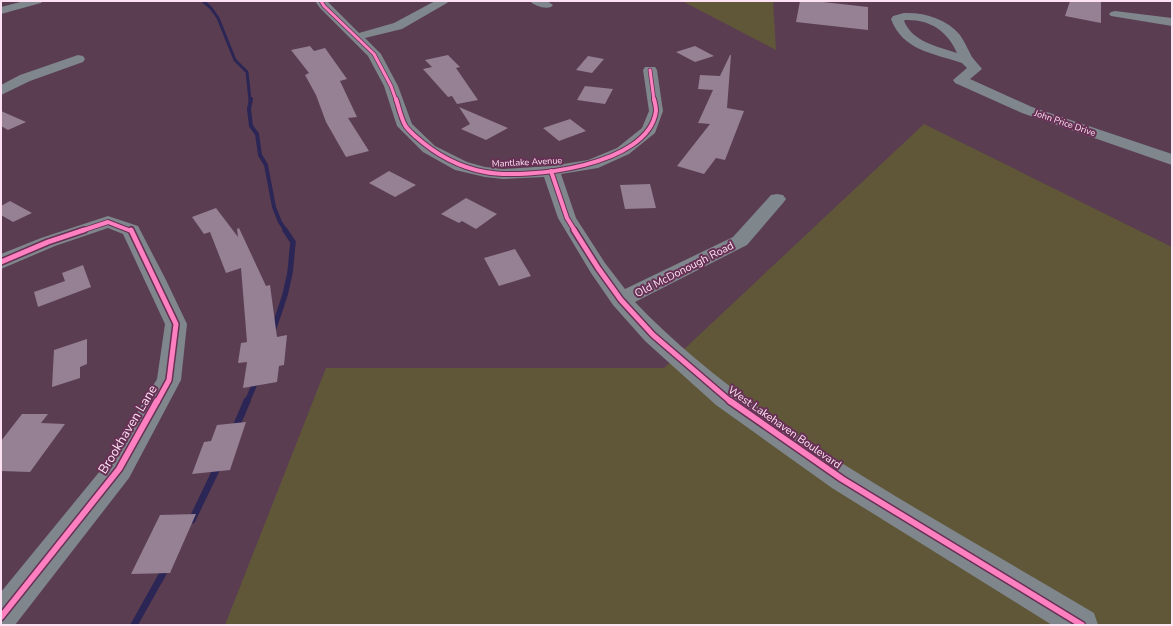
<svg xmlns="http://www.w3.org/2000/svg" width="1173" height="626" font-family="'Nunito Sans',sans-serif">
  <rect width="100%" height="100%" fill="#5a3d51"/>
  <!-- green -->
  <path fill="#605739" d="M 682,1 L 773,1 L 776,50 Z
    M 924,124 L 1172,247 L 1172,625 L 225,625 L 326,368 L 664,368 Z"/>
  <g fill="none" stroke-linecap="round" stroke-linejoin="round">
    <!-- stream-far3 -->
    <path stroke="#2b2655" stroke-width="3" d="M 203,1 L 211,8 L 218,18 L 235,60 L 247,72 L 250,100"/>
    <!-- stream-far2 -->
    <path stroke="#2b2655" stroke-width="4" d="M 251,99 L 249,109 L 251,126 L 257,134 L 260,155 L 266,165 L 274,207 L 280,222 L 286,231"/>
    <!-- stream-far1 -->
    <path stroke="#2b2655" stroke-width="5.5" d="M 273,331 L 285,295 L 290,273 L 293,242 L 285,230
      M 247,402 L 256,381"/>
    <!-- stream -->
    <path stroke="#2b2655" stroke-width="7" d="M 235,429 L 247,401
      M 192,520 L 218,466
      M 134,625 L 166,568"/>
  </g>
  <!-- building -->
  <path fill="#968094" d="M 800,1 L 814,1 L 868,7 L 868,30 L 796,22 Z
    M 1070,1 L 1101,1 L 1101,23 L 1065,16 Z
    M 310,46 L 314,51 L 325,48 L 347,79 L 340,81 L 357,117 L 348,118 L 369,151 L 346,157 L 326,122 L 316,95 L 305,75 L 309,73 L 291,50 Z
    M 695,46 L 714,56 L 695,62 L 676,52 Z
    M 448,55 L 460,67 L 456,68 L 478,100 L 457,104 L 452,96 L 448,97 L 423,69 L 432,67 L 425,60 Z
    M 730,55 L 731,55 L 727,108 L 744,111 L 725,160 L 716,158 L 704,174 L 677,166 L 710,124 L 698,123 L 713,90 L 698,89 L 700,75 L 720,76 Z
    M 588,56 L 604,59 L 592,73 L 576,70 Z
    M 585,86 L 613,89 L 605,104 L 577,100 Z
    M 459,107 L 508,128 L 486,140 L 461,129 L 470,124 Z
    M 1,111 L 26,122 L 8,130 L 1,126 Z
    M 570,119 L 586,131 L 559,141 L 543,128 Z
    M 389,171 L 416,185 L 395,197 L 369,183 Z
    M 650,184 L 656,208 L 625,209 L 620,185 Z
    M 466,198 L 497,214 L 476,229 L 462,221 L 459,223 L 441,214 Z
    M 10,201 L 32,213 L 13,222 L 1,215 L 1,206 Z
    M 216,208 L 238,237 L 237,229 L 239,228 L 266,286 L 270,285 L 277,337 L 287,335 L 284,365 L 279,366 L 277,382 L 243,388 L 247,362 L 238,363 L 241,343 L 247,342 L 241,268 L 226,273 L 210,232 L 204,234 L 192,217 Z
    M 515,249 L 531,276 L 499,286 L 484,258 Z
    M 83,265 L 91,287 L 38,307 L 34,292 L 65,281 L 62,273 Z
    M 87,339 L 87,364 L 80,367 L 80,378 L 52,387 L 54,350 Z
    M 22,414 L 48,414 L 41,423 L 65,424 L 30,472 L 1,471 L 1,441 Z
    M 246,422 L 230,470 L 192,474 L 204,442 L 211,441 L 217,425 Z
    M 196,514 L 170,573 L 131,574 L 160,515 Z"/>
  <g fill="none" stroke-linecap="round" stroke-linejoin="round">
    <!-- minor -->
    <path fill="#7f868c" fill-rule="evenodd" d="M 24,1 L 43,1 L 41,3 L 1,14 L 1,7 Z
      M 315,1 L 327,1 L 359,33 L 394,23 L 435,1 L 449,1 L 447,3 L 402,29 L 365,38 L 381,54 L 398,86 L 412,124 L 435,146 L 467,162 L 485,167 L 503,169 L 551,166 L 588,160 L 617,148 L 642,128 L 649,111 L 643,70 L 645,67 L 655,67 L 657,70 L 663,111 L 655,133 L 629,154 L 598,168 L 561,174 L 576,218 L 605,263 L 625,289 L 733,237 L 771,195 L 777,194 L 783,195 L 786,199 L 783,203 L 747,245 L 635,302 C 716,387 817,449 917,509 C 976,544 1035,578 1094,613 L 1098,625 L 1052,625 L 832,488 L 716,405 L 645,341 L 613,305 L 591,273 L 558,218 L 544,177 L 503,179 L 485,177 L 455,170 L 423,152 L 397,126 L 384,86 L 368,56 L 320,8 Z
      M 530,1 L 547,1 L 553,5 L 551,7 C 545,9 534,6 530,1 Z
      M 1115,11 L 1172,18 L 1172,26 L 1111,16 L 1109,14 L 1111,12 Z
      M 904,13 C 924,12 947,19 960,35 C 965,42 968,50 972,57 C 975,61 979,65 982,69 L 970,79 L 1032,107 L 1172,154 L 1172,165 L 1022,113 L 955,83 L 953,80 L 967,68 L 962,63 C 933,53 903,51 891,19 L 893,16 ZM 905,20 C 929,19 947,30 957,53 C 936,46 913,42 904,21 Z
      M 78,55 L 83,56 L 85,59 L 83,62 L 30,81 L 1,95 L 1,85 L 20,75 Z
      M 108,216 L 138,226 L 165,278 L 187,324 L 181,380 L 129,478 L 15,625 L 1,625 L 1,592 L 109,460 L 157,379 L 165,324 L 123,234 L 108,228 L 55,246 L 1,269 L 1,254 L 41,238 Z"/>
    <!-- cycleway-far3 casing -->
    <g stroke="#673055" stroke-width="4.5">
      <path id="cycleway-far3" d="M 321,1 L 324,6 L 374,54 L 391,86 L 396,100
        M 650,70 L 654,100"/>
    </g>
    <!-- cycleway-far2 casing -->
    <g stroke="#673055" stroke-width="6">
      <path id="cycleway-far2" d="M 396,99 C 399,108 401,118 405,125 C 407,129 412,133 415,136 C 435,154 458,167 485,172 C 527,180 649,166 656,111 C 656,108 655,103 654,99
        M 551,171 L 567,218 L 575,231
        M 81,231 L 108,222 L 131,231"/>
    </g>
    <!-- cycleway-far1 casing -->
    <g stroke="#673055" stroke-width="8">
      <path id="cycleway-far1" d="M 131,230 L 176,324 L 169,380 L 157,402
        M 574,230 L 598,268 L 621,300 L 653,335 L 731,402
        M 1,262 L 48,242 L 84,230"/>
    </g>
    <!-- cycleway casing -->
    <g stroke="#673055" stroke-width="9">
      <path id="cycleway" d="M 730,401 L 842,479 L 1082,625
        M 1,617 L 119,469 L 157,401"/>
    </g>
    <!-- cycleway-far3 -->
    <use href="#cycleway-far3" stroke="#ff80c0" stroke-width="3"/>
    <!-- cycleway-far2 -->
    <use href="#cycleway-far2" stroke="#ff80c0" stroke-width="4"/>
    <!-- cycleway-far1 -->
    <use href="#cycleway-far1" stroke="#ff80c0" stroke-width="5"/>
    <!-- cycleway -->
    <use href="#cycleway" stroke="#ff80c0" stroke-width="6"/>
  </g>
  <g text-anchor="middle" stroke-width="4" stroke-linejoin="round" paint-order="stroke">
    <!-- far-street labels -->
    <g font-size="9" fill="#fee2f3" stroke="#673055">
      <text transform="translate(1065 123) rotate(19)" y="3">John Price Drive</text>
      <text transform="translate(527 162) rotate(-3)" y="3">Mantlake Avenue</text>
    </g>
    <!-- street labels -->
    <g font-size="11" fill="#fee2f3" stroke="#673055">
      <text transform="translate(684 269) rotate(-27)" y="4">Old McDonough Road</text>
      <text transform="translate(785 427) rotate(35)" y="4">West Lakehaven Boulevard</text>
    </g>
    <!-- near-street labels -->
    <g font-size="13" fill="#fee2f3" stroke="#673055">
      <text transform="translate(127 429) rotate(-59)" y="5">Brookhaven Lane</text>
    </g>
  </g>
  <!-- border -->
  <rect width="1173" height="626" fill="none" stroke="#fee2f3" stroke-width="4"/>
</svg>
